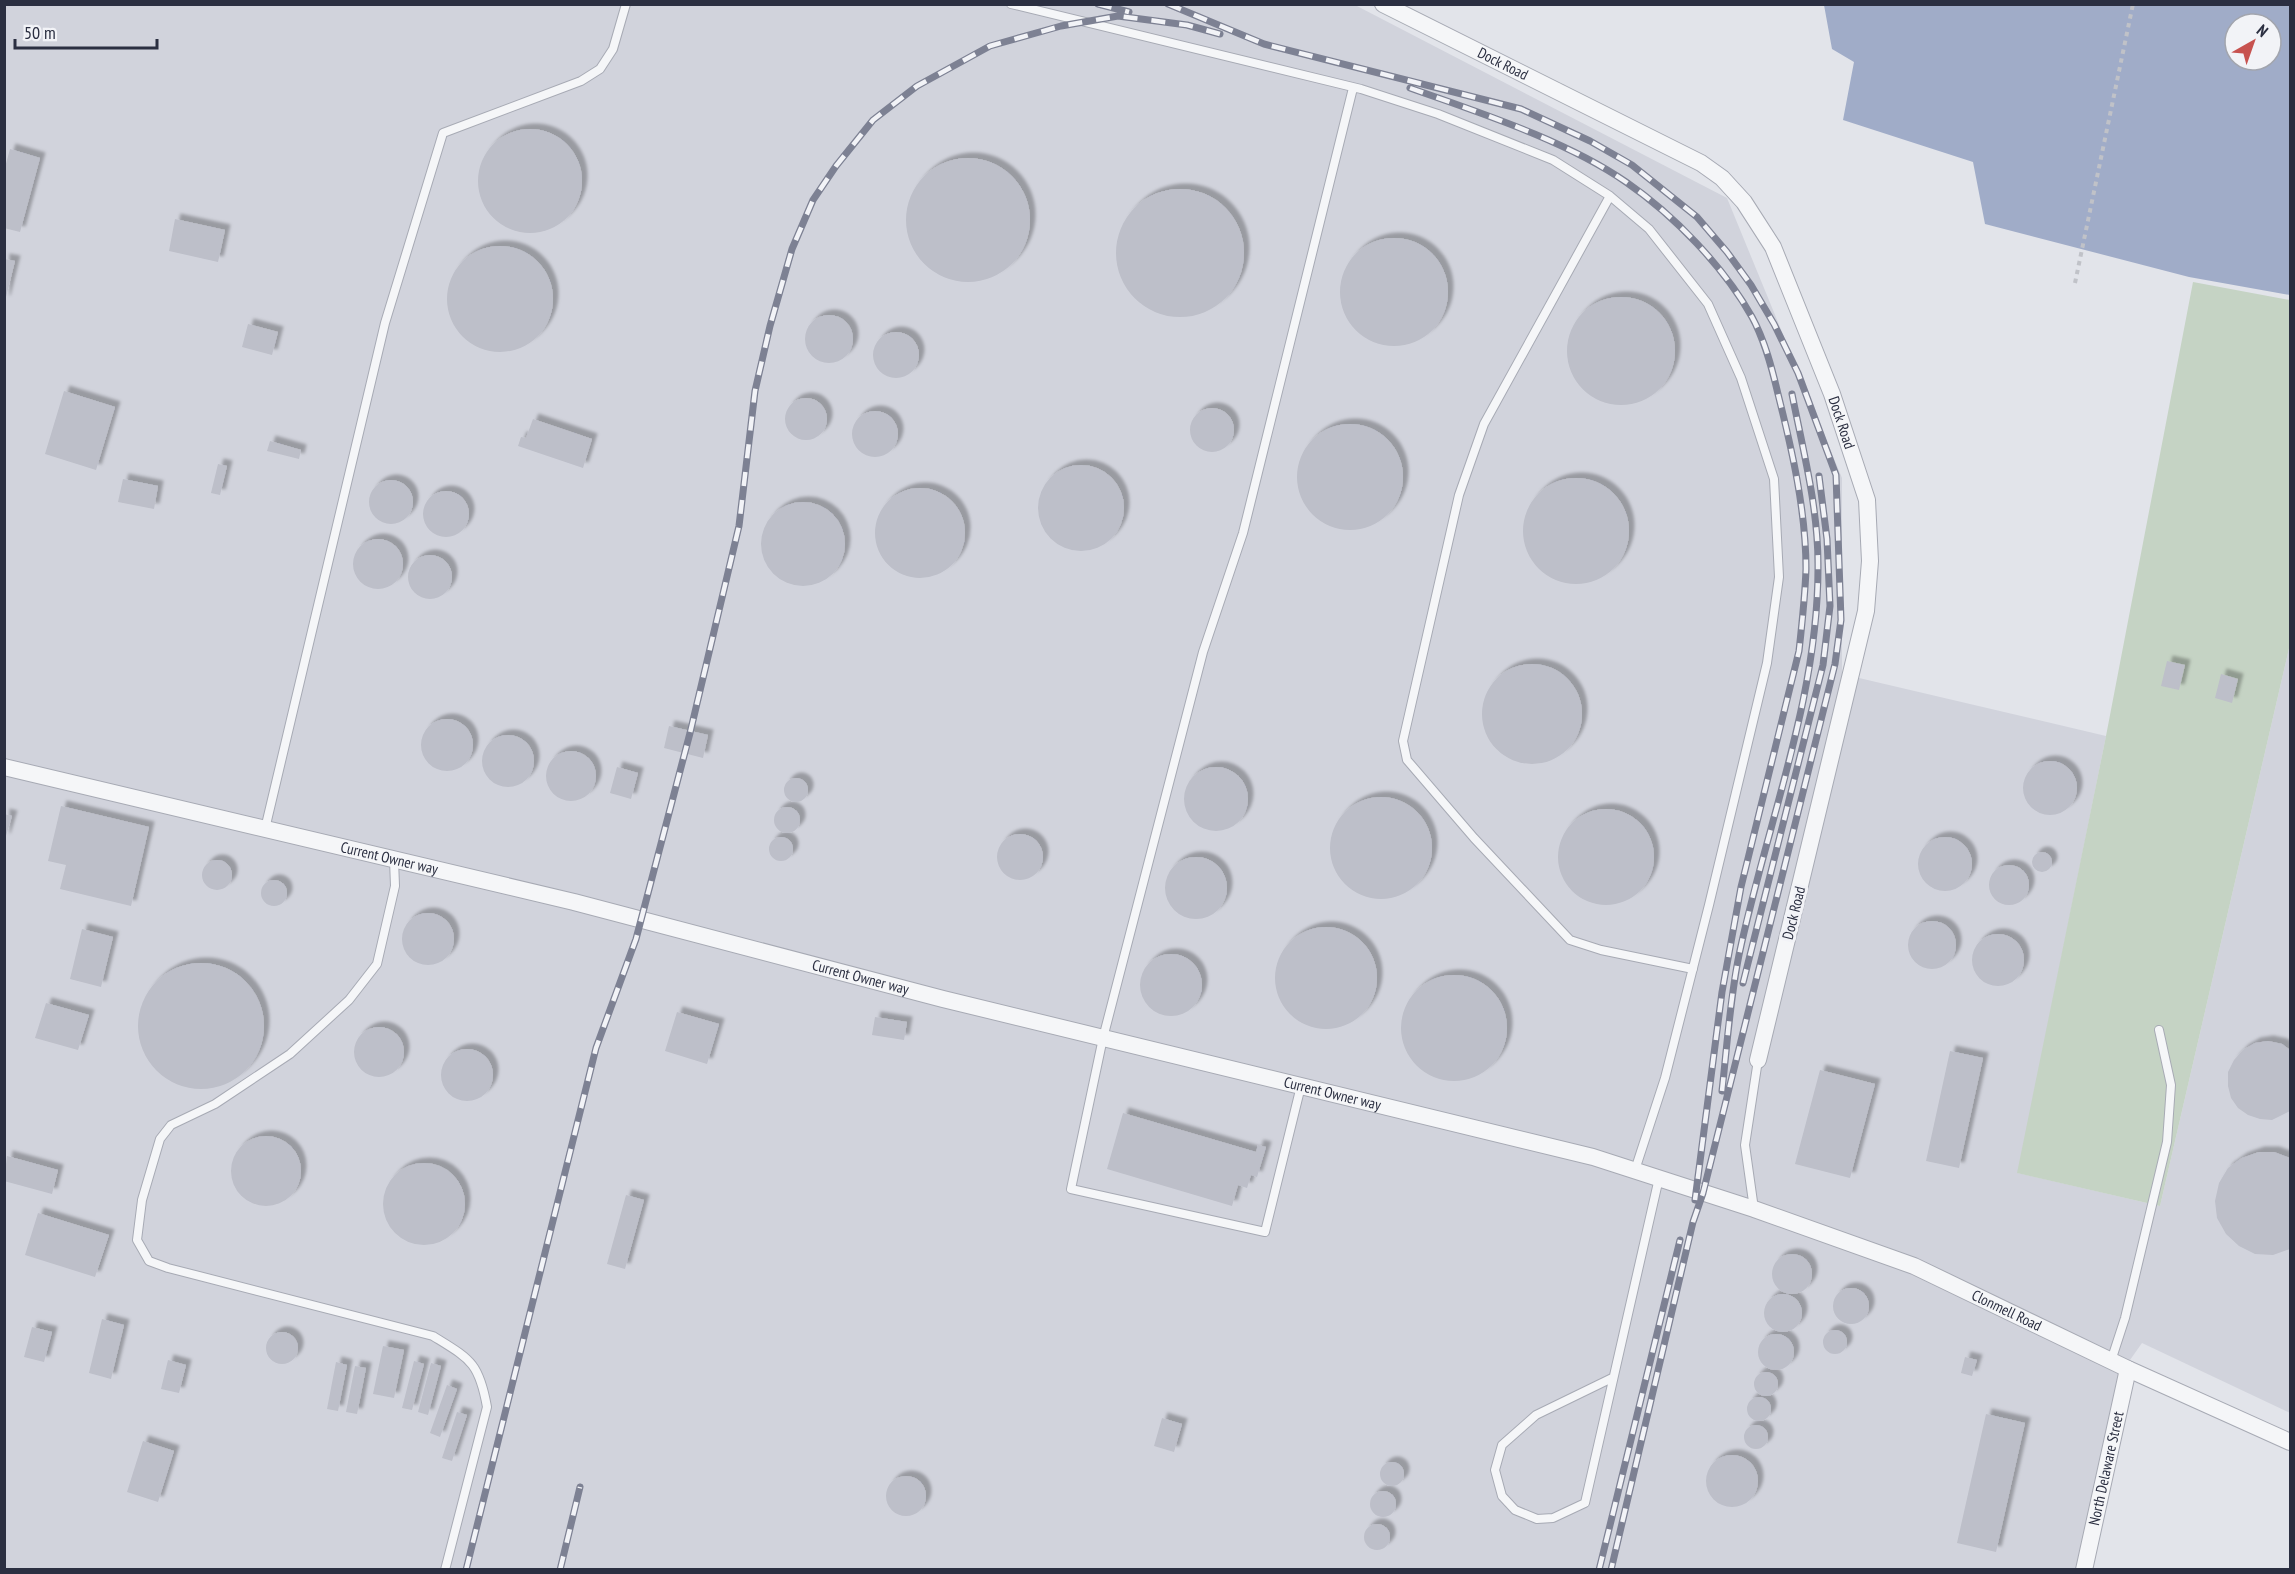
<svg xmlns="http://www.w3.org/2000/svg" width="2295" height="1574" font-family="'PT Sans Narrow',sans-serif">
  <defs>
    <filter id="shadow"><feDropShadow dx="5.5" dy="-5.5" stdDeviation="1.5" flood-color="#0004"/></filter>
  </defs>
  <rect width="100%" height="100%" fill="#e2e4ea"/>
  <!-- built -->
  <path fill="#d1d3dc" d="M 5,5 L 1355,5 L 1727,198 L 1842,478 L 1842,674 L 2106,736 L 2018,1173 L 2160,1206 L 2290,644 L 2290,1413 L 2142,1343 L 2130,1360 L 2088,1569 L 5,1570 Z"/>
  <!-- green -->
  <path fill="#c5d3c4" d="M 2193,282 L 2290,300 L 2290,644 L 2160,1206 L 2017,1173 L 2106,736 Z"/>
  <!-- water -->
  <path fill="#a0acc8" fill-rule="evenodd" d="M 1824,5 L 2290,5 L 2290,295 L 2189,277 L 1985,224 L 1973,162 L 1843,120 L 1854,62 L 1832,49 ZM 2235,24 L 2271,24 L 2271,60 L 2235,60 Z"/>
  <!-- building -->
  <path fill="#bdbfc9" filter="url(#shadow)" d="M478 181a52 52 0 1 1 104 0a52 52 0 1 1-104 0Z
    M 10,149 L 40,158 L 20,232 L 4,228 L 4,171 Z
    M906 220a62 62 0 1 1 124 0a62 62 0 1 1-124 0Z
    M1116 253a64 64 0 1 1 128 0a64 64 0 1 1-128 0Z
    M 175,219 L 225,230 L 218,262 L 169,251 Z
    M1340 292a54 54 0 1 1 108 0a54 54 0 1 1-108 0Z
    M447 299a53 53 0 1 1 106 0a53 53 0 1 1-106 0Z
    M 4,259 L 15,261 L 5,301 L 4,301 Z
    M1567 351a54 54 0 1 1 108 0a54 54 0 1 1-108 0Z
    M805 339a24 24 0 1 1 48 0a24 24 0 1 1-48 0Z
    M 248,324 L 278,332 L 272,355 L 242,347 Z
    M873 355a23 23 0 1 1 46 0a23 23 0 1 1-46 0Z
    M 64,391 L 115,407 L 96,470 L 45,454 Z
    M785 419a21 21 0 1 1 42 0a21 21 0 1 1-42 0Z
    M1190 430a22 22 0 1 1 44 0a22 22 0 1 1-44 0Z
    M852 434a23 23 0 1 1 46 0a23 23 0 1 1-46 0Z
    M 533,419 L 592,439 L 583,468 L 518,446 L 521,437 L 526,438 Z
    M1297 477a53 53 0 1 1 106 0a53 53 0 1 1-106 0Z
    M 270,441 L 301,450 L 299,459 L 267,451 Z
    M 218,464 L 227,466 L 220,495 L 211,493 Z
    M1038 508a43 43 0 1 1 86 0a43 43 0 1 1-86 0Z
    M1523 531a53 53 0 1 1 106 0a53 53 0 1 1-106 0Z
    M 123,479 L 158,486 L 154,509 L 118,502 Z
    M369 502a22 22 0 1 1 44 0a22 22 0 1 1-44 0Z
    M875 533a45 45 0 1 1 90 0a45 45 0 1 1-90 0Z
    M423 514a23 23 0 1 1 46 0a23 23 0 1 1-46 0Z
    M761 544a42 42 0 1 1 84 0a42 42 0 1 1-84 0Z
    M353 564a25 25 0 1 1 50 0a25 25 0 1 1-50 0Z
    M408 577a22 22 0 1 1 44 0a22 22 0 1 1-44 0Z
    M 2167,661 L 2185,665 L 2179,690 L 2161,686 Z
    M1482 714a50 50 0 1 1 100 0a50 50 0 1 1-100 0Z
    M 2221,674 L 2238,679 L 2232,703 L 2215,698 Z
    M421 745a26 26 0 1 1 52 0a26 26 0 1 1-52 0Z
    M 669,726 L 708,735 L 703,758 L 664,748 Z
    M482 761a26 26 0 1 1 52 0a26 26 0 1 1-52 0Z
    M546 776a25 25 0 1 1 50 0a25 25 0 1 1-50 0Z
    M2023 788a27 27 0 1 1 54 0a27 27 0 1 1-54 0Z
    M 617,767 L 638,773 L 631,799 L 610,793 Z
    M1184 799a32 32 0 1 1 64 0a32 32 0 1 1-64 0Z
    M784 790a12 12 0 1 1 24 0a12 12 0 1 1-24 0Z
    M1330 848a51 51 0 1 1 102 0a51 51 0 1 1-102 0Z
    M 61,806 L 149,827 L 131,906 L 60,889 L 66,865 L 48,861 Z
    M774 820a13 13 0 1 1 26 0a13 13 0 1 1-26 0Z
    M1558 857a48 48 0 1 1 96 0a48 48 0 1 1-96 0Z
    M 4,814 L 12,816 L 5,839 L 4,839 Z
    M997 857a23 23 0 1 1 46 0a23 23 0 1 1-46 0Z
    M769 849a12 12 0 1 1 24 0a12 12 0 1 1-24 0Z
    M1918 864a27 27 0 1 1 54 0a27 27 0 1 1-54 0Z
    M2032 862a10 10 0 1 1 20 0a10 10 0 1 1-20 0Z
    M1165 888a31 31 0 1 1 62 0a31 31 0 1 1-62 0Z
    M202 875a15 15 0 1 1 30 0a15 15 0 1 1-30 0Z
    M1989 885a20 20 0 1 1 40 0a20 20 0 1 1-40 0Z
    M261 893a13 13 0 1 1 26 0a13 13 0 1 1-26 0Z
    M402 939a26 26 0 1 1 52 0a26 26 0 1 1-52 0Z
    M1908 945a24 24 0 1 1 48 0a24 24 0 1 1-48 0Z
    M1275 978a51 51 0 1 1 102 0a51 51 0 1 1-102 0Z
    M 82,929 L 113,937 L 101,987 L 70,979 Z
    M1972 960a26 26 0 1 1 52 0a26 26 0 1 1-52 0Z
    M1140 985a31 31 0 1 1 62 0a31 31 0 1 1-62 0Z
    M138 1026a63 63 0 1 1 126 0a63 63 0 1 1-126 0Z
    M1401 1028a53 53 0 1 1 106 0a53 53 0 1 1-106 0Z
    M 46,1003 L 89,1015 L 78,1050 L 35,1038 Z
    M 677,1012 L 719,1024 L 707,1064 L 665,1051 Z
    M 875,1017 L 907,1022 L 904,1040 L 872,1035 Z
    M354 1052a25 25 0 1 1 50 0a25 25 0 1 1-50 0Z
    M 2268,1041 L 2282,1044 L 2290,1050 L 2290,1111 L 2272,1120 L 2260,1119 L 2248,1115 L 2238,1108 L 2231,1098 L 2228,1086 L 2228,1072 L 2234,1060 L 2243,1050 L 2255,1043 Z
    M441 1075a26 26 0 1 1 52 0a26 26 0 1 1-52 0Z
    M 1950,1051 L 1983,1058 L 1959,1168 L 1926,1161 Z
    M 1820,1070 L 1875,1084 L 1850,1178 L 1795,1164 Z
    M 1123,1113 L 1256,1152 L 1258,1145 L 1266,1147 L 1257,1177 L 1251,1175 L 1247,1188 L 1238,1185 L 1232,1206 L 1107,1169 Z
    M231 1171a35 35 0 1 1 70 0a35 35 0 1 1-70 0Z
    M 2259,1152 L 2274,1152 L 2290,1158 L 2290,1249 L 2273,1255 L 2255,1254 L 2239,1246 L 2226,1234 L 2217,1218 L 2215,1201 L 2219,1183 L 2228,1168 L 2242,1158 Z
    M 7,1156 L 58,1170 L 52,1194 L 4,1181 Z
    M383 1204a41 41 0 1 1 82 0a41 41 0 1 1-82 0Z
    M 626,1195 L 644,1200 L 625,1269 L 607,1264 Z
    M 38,1213 L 109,1235 L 95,1277 L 25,1255 Z
    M1772 1274a20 20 0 1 1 40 0a20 20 0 1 1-40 0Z
    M1833 1306a18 18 0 1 1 36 0a18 18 0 1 1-36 0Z
    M1764 1313a19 19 0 1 1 38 0a19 19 0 1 1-38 0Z
    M 102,1319 L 124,1325 L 111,1379 L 89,1373 Z
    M 32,1327 L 52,1332 L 44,1362 L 24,1357 Z
    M1823 1342a12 12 0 1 1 24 0a12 12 0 1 1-24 0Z
    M266 1348a16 16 0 1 1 32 0a16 16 0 1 1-32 0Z
    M1758 1352a18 18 0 1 1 36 0a18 18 0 1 1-36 0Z
    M 383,1346 L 404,1350 L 394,1398 L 373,1394 Z
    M 1965,1357 L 1977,1360 L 1972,1376 L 1961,1373 Z
    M 168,1360 L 186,1365 L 179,1393 L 161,1389 Z
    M 414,1361 L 424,1364 L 412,1410 L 402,1408 Z
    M 336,1362 L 347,1365 L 338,1411 L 327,1409 Z
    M 431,1363 L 441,1366 L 428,1415 L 418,1412 Z
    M 355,1366 L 366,1368 L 357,1414 L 346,1412 Z
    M1754 1384a12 12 0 1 1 24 0a12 12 0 1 1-24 0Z
    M 447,1385 L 457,1389 L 440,1437 L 430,1433 Z
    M1747 1409a12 12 0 1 1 24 0a12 12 0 1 1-24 0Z
    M 457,1412 L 467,1415 L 452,1461 L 442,1458 Z
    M 1986,1414 L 2025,1423 L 1996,1552 L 1957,1543 Z
    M 1162,1418 L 1182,1424 L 1174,1452 L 1154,1446 Z
    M1744 1437a12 12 0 1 1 24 0a12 12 0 1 1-24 0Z
    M 143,1441 L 174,1451 L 158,1502 L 127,1492 Z
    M1706 1481a26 26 0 1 1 52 0a26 26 0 1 1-52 0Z
    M1380 1474a12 12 0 1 1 24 0a12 12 0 1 1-24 0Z
    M886 1496a20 20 0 1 1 40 0a20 20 0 1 1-40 0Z
    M1370 1504a13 13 0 1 1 26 0a13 13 0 1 1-26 0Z
    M1364 1537a13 13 0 1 1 26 0a13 13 0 1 1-26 0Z"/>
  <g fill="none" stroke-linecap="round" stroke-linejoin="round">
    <!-- lane casing -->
    <g stroke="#a7aab4" stroke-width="10">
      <path id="lane" d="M 1011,4 L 1361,89 L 1438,114 L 1553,160 L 1610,196 L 1649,229 L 1708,304 L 1741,378 L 1774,479 L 1779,577 L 1767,663 L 1709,905 L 1665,1078 L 1635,1170
        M 1610,196 L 1484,424 L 1459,495 L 1403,741 L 1407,760 L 1474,838 L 1570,940 L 1601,950 L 1693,969
        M 265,829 L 385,323 L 443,133 L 581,81 L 600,69 L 613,49 L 626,4
        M 394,860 L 395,886 L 377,964 L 349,1000 L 290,1054 L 215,1104 L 171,1125 L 160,1139 L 142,1200 L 137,1240 L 149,1261 L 168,1268 L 433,1336 C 470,1359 479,1362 487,1407 L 445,1570
        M 1301,1086 L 1265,1232 L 1071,1189 L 1103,1038 L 1203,652 L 1243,533 L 1353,88
        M 1754,1209 L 1745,1145 L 1758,1060
        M 2111,1361 L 2125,1318 L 2167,1142 L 2171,1085 L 2159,1030
        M 1612,1378 L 1536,1415 L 1502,1445 L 1495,1470 L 1502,1496 L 1515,1510 L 1537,1519 L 1553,1518 L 1585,1503 L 1659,1178"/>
    </g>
    <!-- street casing -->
    <g stroke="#a7aab4" stroke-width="18">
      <g id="street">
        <path id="s1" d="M 1383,4 L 1701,163 L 1722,178 L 1744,202 L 1773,247 L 1832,394 L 1867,500 L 1870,561 L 1866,611 L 1758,1060"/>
        <path id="s2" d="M 4,767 L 574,902 L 943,999 L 1593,1157 L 1754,1209 L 1914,1266 L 2128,1369 L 2290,1442"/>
        <path id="s3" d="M 2084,1570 L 2128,1369"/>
      </g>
    </g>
    <!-- path -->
    <path stroke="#c0c2c8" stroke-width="4" stroke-dasharray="4.5 4.5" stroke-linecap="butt" d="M 2075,283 L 2133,4"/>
    <!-- lane -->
    <use href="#lane" stroke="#f5f6f8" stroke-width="8"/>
    <!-- street -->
    <use href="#street" stroke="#f5f6f8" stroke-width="16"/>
    <!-- rail casing -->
    <g stroke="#7d8193" stroke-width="7">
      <path id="rail" d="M 1098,4 L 1129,12
        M 1168,4 L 1264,44 L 1521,109 L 1590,141 L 1632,165 L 1697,217 L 1727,252 L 1751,285 L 1774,324 L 1798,373 L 1836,475 L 1841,620 L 1835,664 L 1703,1193 L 1693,1222 L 1611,1570
        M 1410,88 C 1480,113 1565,140 1626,182 C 1674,215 1724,267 1752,317 C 1765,341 1772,368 1778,394 C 1792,450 1806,511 1806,569 C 1805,596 1802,624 1799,651 L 1741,887 L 1722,992 L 1695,1200
        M 1743,983 L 1823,665 L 1830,606 L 1827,539 L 1819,476
        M 1722,1091 C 1727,1046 1730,999 1739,955 C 1766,826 1819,698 1818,564 C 1818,507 1803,450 1792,394
        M 466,1570 L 596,1048 L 636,939 L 690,733 L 739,526 L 755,391 L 770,326 L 792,249 L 813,200 L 836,166 L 873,120 L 917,86 L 990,46 L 1061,26 L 1118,16 L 1187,25 L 1220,34
        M 560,1570 L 580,1487
        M 1599,1570 L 1680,1240"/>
    </g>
    <!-- rail -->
    <use href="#rail" stroke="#f2f3f7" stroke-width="4.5" stroke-dasharray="14" stroke-linecap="butt"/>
  </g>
  <g text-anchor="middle" stroke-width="6" stroke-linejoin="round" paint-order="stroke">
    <!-- street labels -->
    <g font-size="15" fill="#2b2f41" stroke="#f2f3f7">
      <text dy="5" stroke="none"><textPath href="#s1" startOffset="134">Dock Road</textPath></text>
      <text dy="5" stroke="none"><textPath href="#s1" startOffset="656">Dock Road</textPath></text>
      <text dy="5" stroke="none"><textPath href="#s2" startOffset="396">Current Owner way</textPath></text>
      <text transform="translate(1794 913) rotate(-76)" y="5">Dock Road</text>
      <text dy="5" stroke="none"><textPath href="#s2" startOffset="882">Current Owner way</textPath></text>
      <text dy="5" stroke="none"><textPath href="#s2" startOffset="1368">Current Owner way</textPath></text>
      <text dy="5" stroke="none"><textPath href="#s2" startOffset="2078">Clonmell Road</textPath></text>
      <text dy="5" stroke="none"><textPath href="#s3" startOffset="104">North Delaware Street</textPath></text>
    </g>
  </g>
  <!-- border -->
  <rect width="2295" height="1574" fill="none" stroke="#2b2f41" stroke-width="12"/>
  <!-- north arrow -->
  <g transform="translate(2253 42) rotate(40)"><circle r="28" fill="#f2f3f7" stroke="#a2a5ae" stroke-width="1.5"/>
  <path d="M0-4.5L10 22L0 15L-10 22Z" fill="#c7524f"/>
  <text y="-9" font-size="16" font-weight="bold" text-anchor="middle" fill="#2b2f41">N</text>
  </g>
  <!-- scale -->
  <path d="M15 39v9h142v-9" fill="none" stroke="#2b2f41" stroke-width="3"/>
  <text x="24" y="39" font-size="18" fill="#2b2f41" stroke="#f2f3f7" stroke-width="4.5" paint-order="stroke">50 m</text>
</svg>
